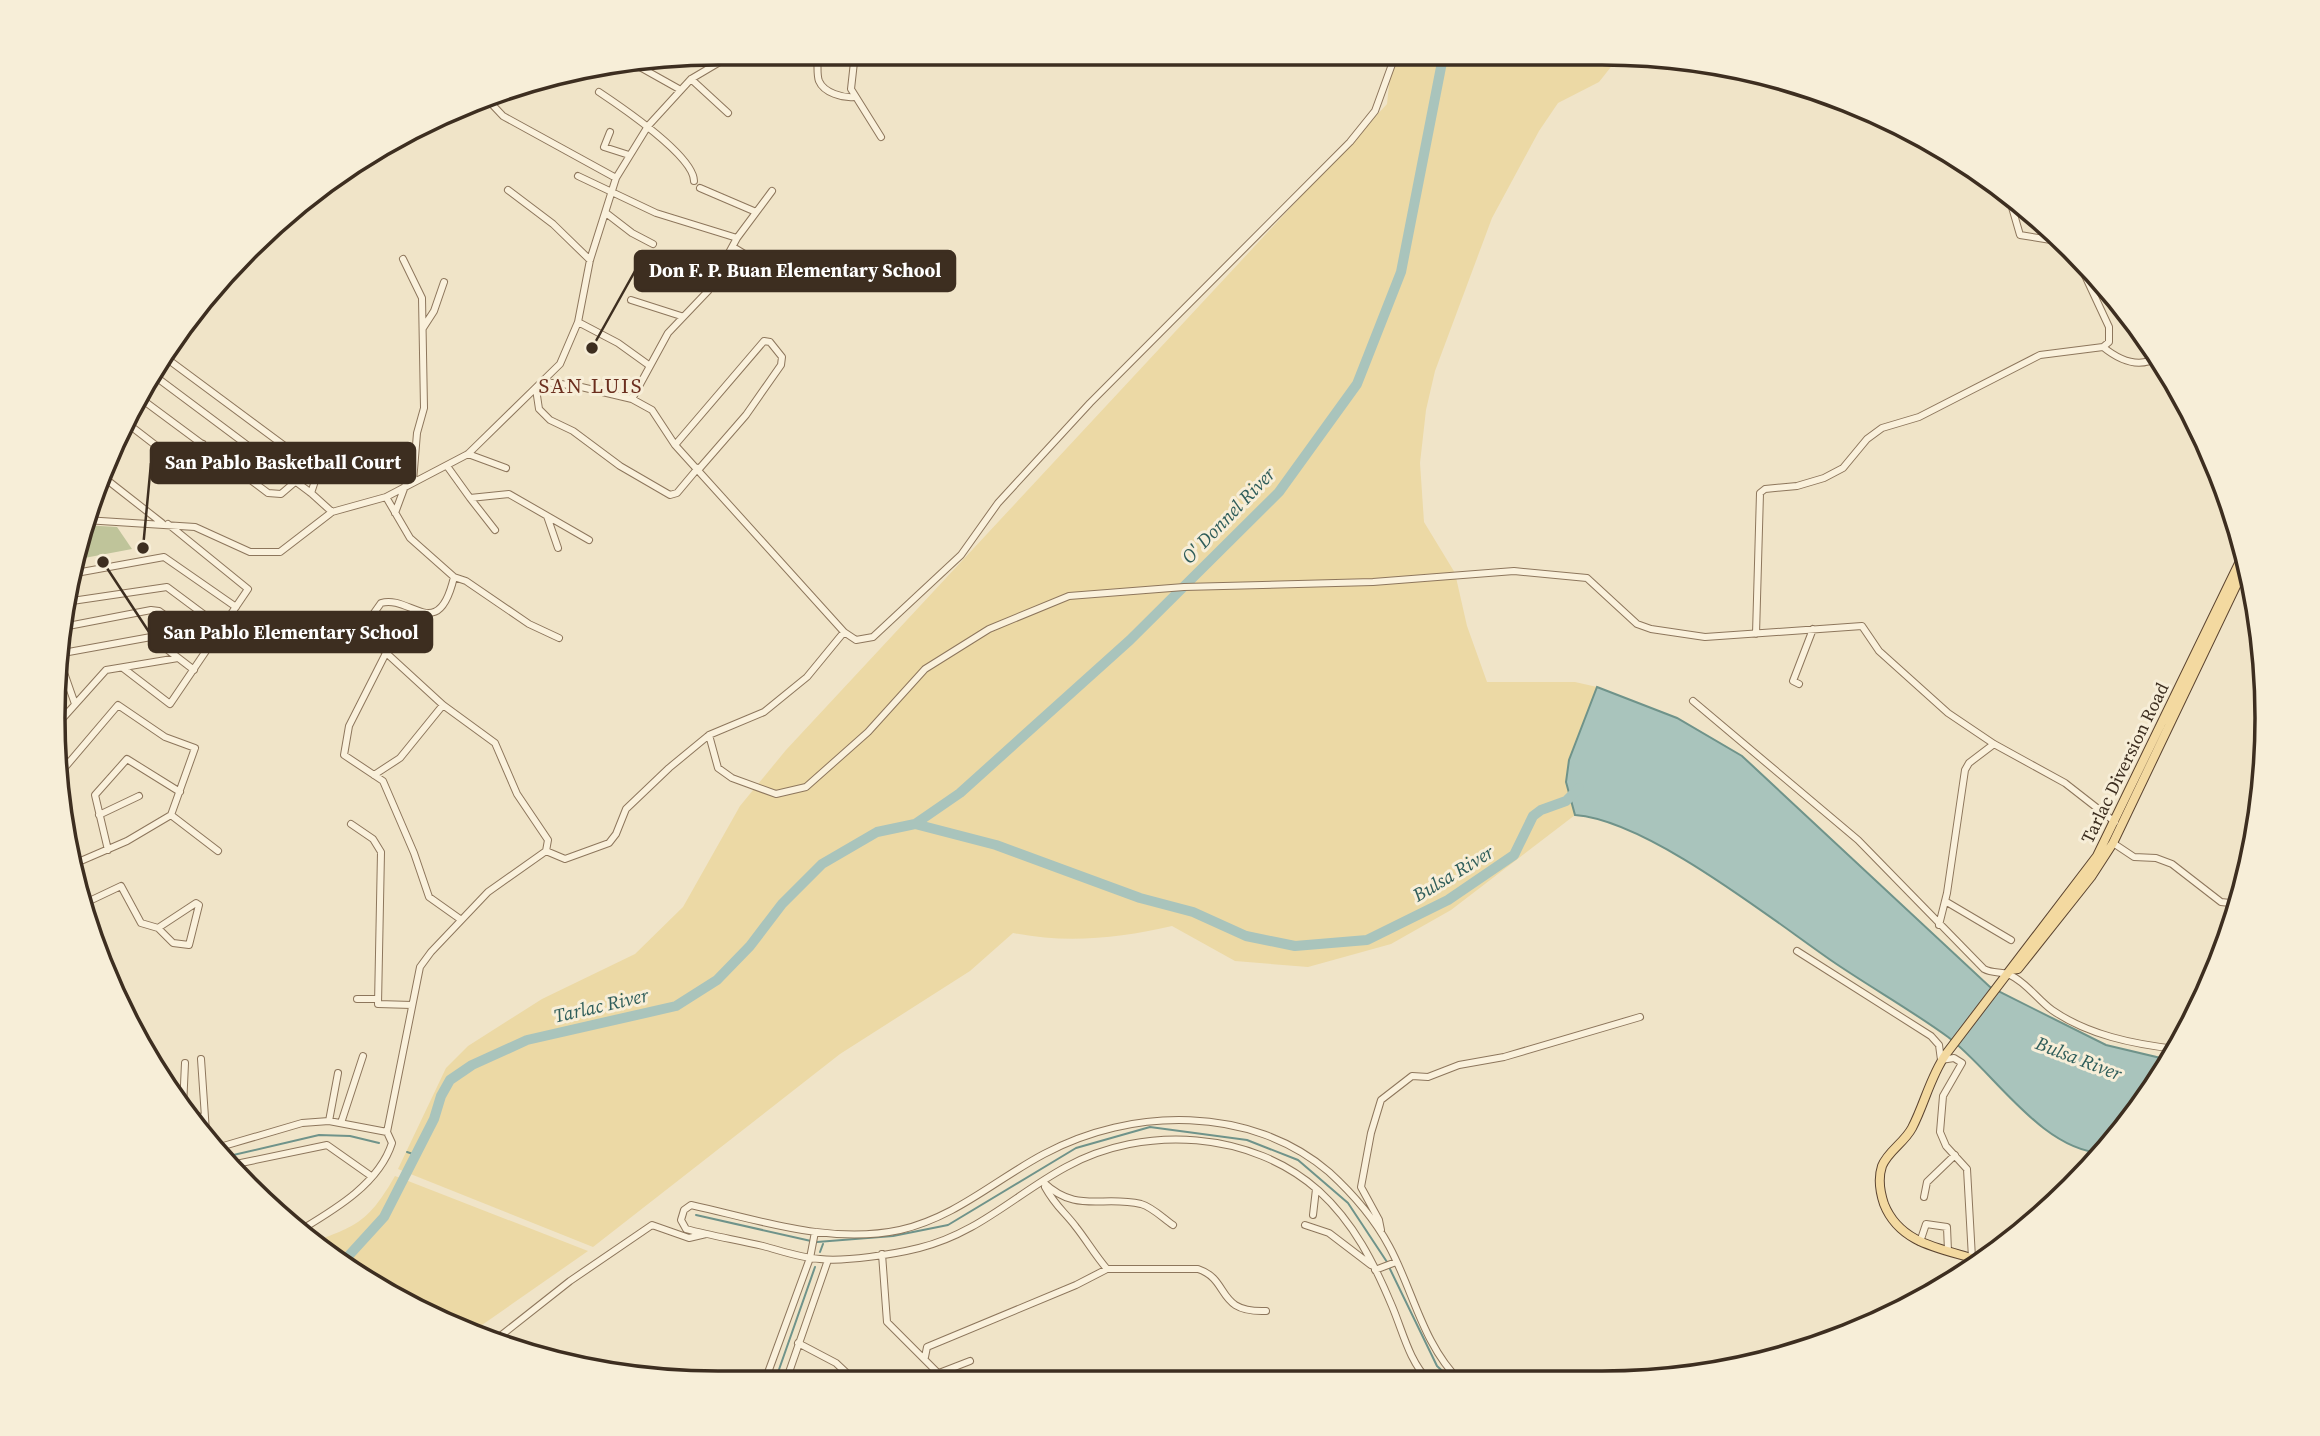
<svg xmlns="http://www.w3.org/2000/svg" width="2320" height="1436" font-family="'Source Serif 4',serif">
  <rect width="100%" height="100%" fill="#f0e4c8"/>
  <!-- sand -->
  <path fill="#ecd9a5" d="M 1392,56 L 1618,58 L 1599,82 L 1558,103 L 1539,131 L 1492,218 L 1435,371 L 1426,410 L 1420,463 L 1424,522 L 1455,573 L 1467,626 L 1487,682 L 1575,682 L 1597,687 L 1569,760 L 1566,782 L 1575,815 L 1451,910 L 1391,944 L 1308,967 L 1235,961 L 1172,926 C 1119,938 1068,944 1013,933 L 970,971 L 840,1054 L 593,1247 L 398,1169 L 446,1068 L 468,1046 L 542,999 L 635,954 L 683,907 L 740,806 L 786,750 L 1387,104 Z
    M 395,1176 L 403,1179 L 588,1251 L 469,1334 L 464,1333 L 310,1243 C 358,1226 369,1221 395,1176 Z"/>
  <!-- cemetery -->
  <path fill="#bfc49a" d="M 84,525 L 117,527 L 132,549 L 79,559 Z"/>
  <!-- water -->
  <path fill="#a9c4bc" stroke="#6f938a" stroke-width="2" d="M 1597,687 L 1677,718 L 1742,756 L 1990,987 L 2106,1045 L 2169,1060 L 2130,1123 L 2102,1153 C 2041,1150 1993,1071 1948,1037 C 1911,1010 1870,987 1832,961 C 1770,918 1647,820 1575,815 L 1566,782 L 1569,760 Z"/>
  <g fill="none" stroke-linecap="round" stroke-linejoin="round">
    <!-- stream -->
    <path stroke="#6f938a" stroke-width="2" d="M 407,1152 L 416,1155
      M 229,1156 L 319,1135 L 350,1136 L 379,1143
      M 696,1215 L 811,1241
      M 817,1242 L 893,1236 L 948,1225 L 1076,1148 L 1150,1127 L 1247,1140 L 1298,1160 L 1348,1203 L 1387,1262
      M 820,1252 L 823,1244
      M 1389,1267 L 1437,1366 L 1453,1381
      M 776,1378 L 815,1267"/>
    <!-- river -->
    <path stroke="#a9c4bc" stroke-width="10" d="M 915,824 L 996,845 L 1140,898 L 1193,912 L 1246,936 L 1295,946 L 1367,940 L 1448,900 L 1514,855 L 1533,816 L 1541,810 L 1566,801 L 1579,788
      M 342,1263 L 384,1217 L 434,1119 L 441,1096 L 450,1080 L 472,1065 L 527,1040 L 676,1006 L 717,980 L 750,946 L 782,904 L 822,864 L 877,832 L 915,824 L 960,793 L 1130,640 L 1279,492 L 1357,384 L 1401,272 L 1443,57"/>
    <!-- minor casing -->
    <g stroke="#8d765c" stroke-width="8">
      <path id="minor" d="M 816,53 C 819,62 816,73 819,81 C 824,93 843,98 854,97
        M 855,53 L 851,89 L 881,137
        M 881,53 L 885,55
        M 638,66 L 679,89
        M 691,79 L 728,113
        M 599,92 C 620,106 694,156 694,181
        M 486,98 L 503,116 L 616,178
        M 610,132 L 604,147 L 629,155
        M 578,176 L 656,213 L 737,238
        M 700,188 L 756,212
        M 508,190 L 553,224 L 590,260
        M 2007,190 L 2020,235 L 2051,240
        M 606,213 L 632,233 L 653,244
        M 2048,229 L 2051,240 L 2062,241
        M 733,247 L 791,282
        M 403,259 L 422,298 L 424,408 L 417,433 L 413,482
        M 631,300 L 681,316
        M 578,322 L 618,343 L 650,366
        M 423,328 L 434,311 L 444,282
        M 2103,347 C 2119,360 2139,369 2158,357
        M 162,355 L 313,467 L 317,475 L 311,493
        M 152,374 L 311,493 L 332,512
        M 544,382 L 577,386 L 632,399 L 652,410 L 675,445 L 844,632 L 856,640 L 873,637 L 961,555 L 998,503 L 1090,403 L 1350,142 L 1375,111 L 1395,56
        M 536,389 L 539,409 L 550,420 L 573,431 L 620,466 L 670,495 L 677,493 L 698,468
        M 140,398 L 268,493 L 281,494 L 295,482
        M 632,399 L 668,333 L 708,291 L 737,238 L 772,191
        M 128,424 L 176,461 L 190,449 L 203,444
        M 675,445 L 764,341 L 770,342 L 782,357 L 781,365 L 746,415 L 699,469
        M 468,454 L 506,468
        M 447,466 L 470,498 L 509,494 L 589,540
        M 102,476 L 162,523
        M 470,498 L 495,530
        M 395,513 L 405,486
        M 547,516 L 558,548
        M 85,520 L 195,527 L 250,552 L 280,552 L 332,512 L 386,497 L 468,454 L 560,364 L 578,322 L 590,260 L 616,178 L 648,126 L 691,79 L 735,53
        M 76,573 L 164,557 L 236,607
        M 454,577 L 466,581 L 529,624 L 559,638
        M 72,601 L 167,587 L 222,628
        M 68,626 L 151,610 L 159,611 L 210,648
        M 1756,634 L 1760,493 L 1765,489 L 1797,486 L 1824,478 L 1843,468 L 1867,439 L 1882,428 L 1919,417 L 2040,355 L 2103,347 L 2109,342 L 2109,327 L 2075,254
        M 63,653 L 151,637 L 194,670
        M 386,653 L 349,726 L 344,755 L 383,781 L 414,853 L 429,897 L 460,919
        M 61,664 L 75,704
        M 123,668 L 170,704 L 248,589 L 168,524
        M 1799,684 L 1793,681 L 1813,629
        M 1693,701 L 1858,840 L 1984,969 C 1993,974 2002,971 2010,975 C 2026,982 2038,1000 2052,1010 C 2088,1035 2133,1044 2176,1049
        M 54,728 L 106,670 L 178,658
        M 709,735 L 718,768 L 732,778 L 776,794 L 806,787 L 868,732 L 925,669 L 989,629 L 1069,596 L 1184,587 L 1373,582 L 1514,571 L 1587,578 L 1637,624 L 1651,629 L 1705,637 L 1862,626 L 1879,651 L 1948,713 L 1994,744 L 2065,783 L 2115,822
        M 61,772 L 118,705 L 165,737 L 195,748 L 171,815 L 127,841 L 76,863
        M 374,775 L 400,758 L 443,705
        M 99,815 L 139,796
        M 171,815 L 218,851
        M 351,824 L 373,839 L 381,852 L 378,1004 L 412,1005
        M 2113,843 L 2134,857 L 2156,858 L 2172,864 L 2221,902 L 2239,904
        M 108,850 L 95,795 L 127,759 L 180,792
        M 546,851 L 565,859 L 609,843 L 616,834 L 626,809 L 669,768 L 709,735 L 764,712 L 807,677 L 844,632
        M 1945,901 L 2011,940
        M 83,904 L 121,886 L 141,923 L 158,928 L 196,903 L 199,905 L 189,945 L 173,943 L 158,928
        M 1939,925 L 1947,893 L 1965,770 L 1969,763 L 1994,744
        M 1797,951 L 1931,1036 L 1939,1045 L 1941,1060 L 1954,1058 L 1962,1063 L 1943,1096 L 1940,1132 L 1946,1146 L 1967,1169 L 1972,1258
        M 357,999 L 378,999
        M 201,1059 L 206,1132
        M 183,1107 L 185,1063
        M 191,1116 L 203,1117
        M 329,1121 L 338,1073
        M 341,1123 L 363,1056
        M 220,1147 L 302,1123 L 329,1121 L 387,1132
        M 236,1164 L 327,1145 L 371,1176
        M 1043,1182 C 1077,1214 1101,1195 1141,1204 C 1152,1207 1163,1218 1173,1225
        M 1045,1187 C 1056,1207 1064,1211 1076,1227 C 1087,1241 1095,1255 1107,1269
        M 1924,1197 L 1927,1182 L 1955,1155
        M 1313,1215 L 1316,1189
        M 1305,1225 L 1329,1233 L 1371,1265
        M 1381,1230 L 1379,1220 L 1361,1187 L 1371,1133 L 1381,1100 L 1412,1076 L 1428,1077 L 1459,1065 L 1504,1057 L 1640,1017
        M 299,1231 C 334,1210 379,1184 392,1143 L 387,1132 L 420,967 L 431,952 L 488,892 L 546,851 L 548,840 L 517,794 L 495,743 L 443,705 L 371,639 L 369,620 L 381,603 C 410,594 438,645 454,577 L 410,538 L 386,497
        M 1920,1242 L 1926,1224 L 1947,1227 L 1948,1251
        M 882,1254 L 887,1322 L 944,1379
        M 1375,1270 L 1396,1262
        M 494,1341 L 570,1281 L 652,1225 L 689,1238 L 706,1234
        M 798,1343 L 836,1363 L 853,1379
        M 925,1357 L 927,1347 L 1076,1285 L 1107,1269 L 1198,1269 C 1231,1280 1215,1313 1266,1311
        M 939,1373 L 970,1361
        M 766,1378 L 810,1258 L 815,1232
        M 787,1378 L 828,1260
        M 1429,1381 C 1409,1361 1403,1332 1392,1306 C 1374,1263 1354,1223 1319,1191 C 1252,1131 1144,1124 1066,1167 C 1016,1194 977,1234 919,1248 C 895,1254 845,1262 820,1259 C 801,1258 782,1251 763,1246 C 738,1240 712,1236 686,1229 L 681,1220 L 684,1210 L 691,1205 C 759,1220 830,1245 900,1230 C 956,1217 995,1180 1044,1154 C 1131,1107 1251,1105 1329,1172 C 1352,1193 1374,1218 1389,1246 C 1413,1290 1423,1345 1460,1381"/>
    </g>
    <!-- major casing -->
    <g stroke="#5b4430" stroke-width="10">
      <path id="major" d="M 2011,970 L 2018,969 L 2091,877 L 2113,843 L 2246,565
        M 1973,1267 L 1972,1258 C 1937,1248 1899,1242 1884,1204 C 1880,1192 1878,1178 1882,1166 C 1888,1151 1904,1143 1912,1128 C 1925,1103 1930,1077 1946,1054 L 2097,856 L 2244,553"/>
    </g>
    <!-- minor -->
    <use href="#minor" stroke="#faf1dc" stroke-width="6"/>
    <!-- major -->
    <use href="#major" stroke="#f3d9a0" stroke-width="8"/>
  </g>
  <g text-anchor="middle" stroke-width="6" stroke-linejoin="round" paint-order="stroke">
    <!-- street labels -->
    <g font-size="18" fill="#3d2e20" stroke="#f7eed8">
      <text transform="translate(2125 763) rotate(-64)" y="6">Tarlac Diversion Road</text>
    </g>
    <!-- water labels -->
    <g font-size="19" font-style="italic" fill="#2f5d5a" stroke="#f7eed8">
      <text transform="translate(1228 515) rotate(-46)" y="7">O' Donnel River</text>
      <text transform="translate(1453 873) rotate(-31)" y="7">Bulsa River</text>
      <text transform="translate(601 1005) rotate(-13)" y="7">Tarlac River</text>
      <text transform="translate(2079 1058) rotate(21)" y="7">Bulsa River</text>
    </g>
    <!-- quarter labels -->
    <g font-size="21" letter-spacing="2" fill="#6b2e1e" stroke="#f7eed8">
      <text x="591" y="393">SAN LUIS</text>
    </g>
  </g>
  <!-- crop -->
  <path d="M0 0H2320V1436H0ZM718 65H1602A653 653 0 0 1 2255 718V718A653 653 0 0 1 1602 1371H718A653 653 0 0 1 65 718V718A653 653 0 0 1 718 65Z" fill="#f7eed8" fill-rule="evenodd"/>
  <path fill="none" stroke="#3d2e20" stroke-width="3.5" d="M718 65H1602A653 653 0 0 1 2255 718V718A653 653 0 0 1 1602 1371H718A653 653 0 0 1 65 718V718A653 653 0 0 1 718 65Z"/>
  <!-- callouts -->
  <path fill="none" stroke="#3d2e20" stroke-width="2.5" d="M592 348L635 271M143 548L151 463M103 562L149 632"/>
  <g fill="#3d2e20" stroke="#f7eed8" stroke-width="2.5">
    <circle cx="592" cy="348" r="7"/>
    <circle cx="143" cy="548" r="7"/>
    <circle cx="103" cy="562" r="7"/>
  </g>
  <g fill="#3d2e20" stroke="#3d2e20" stroke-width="2.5">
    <rect x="635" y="251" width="320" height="40" rx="7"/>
    <rect x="151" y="443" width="264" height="40" rx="7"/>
    <rect x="149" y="612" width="283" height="40" rx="7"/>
  </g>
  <g font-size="19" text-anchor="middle" font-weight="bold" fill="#fff">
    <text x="795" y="277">Don F. P. Buan Elementary School</text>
    <text x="283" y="469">San Pablo Basketball Court</text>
    <text x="291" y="639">San Pablo Elementary School</text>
  </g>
</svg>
